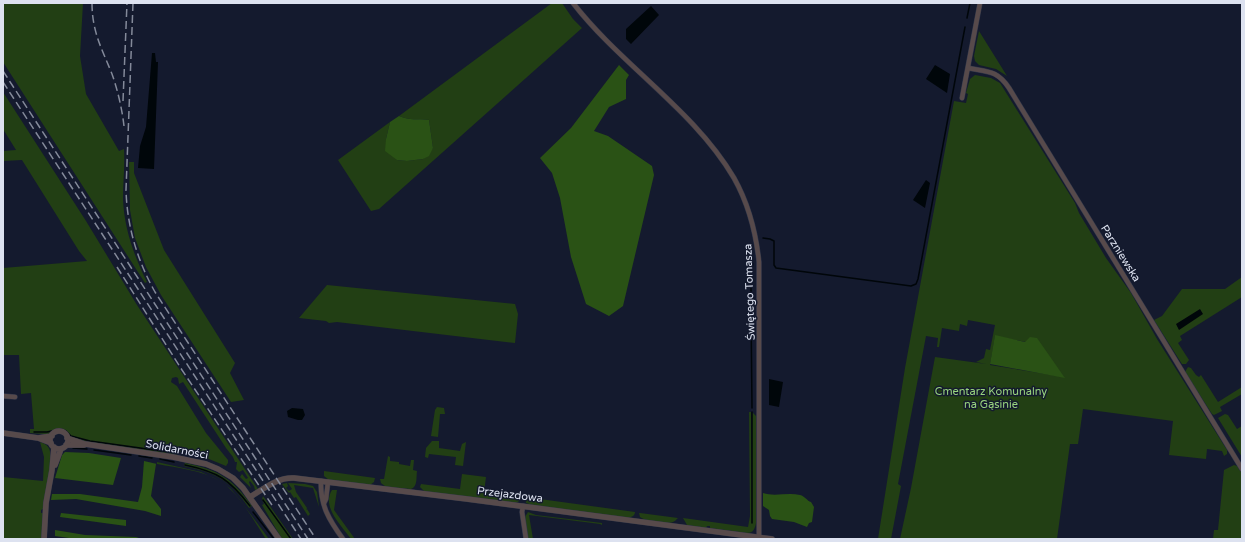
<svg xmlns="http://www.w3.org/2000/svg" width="1245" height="542" font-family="'Varela Round',sans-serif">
  <rect width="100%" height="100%" fill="#141a2e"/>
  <!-- green -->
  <path fill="#223f14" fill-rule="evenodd" d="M 3,3 L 83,3 L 80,56 L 86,94 L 119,151 L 124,149 C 125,165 123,182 123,199 C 124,228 134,256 147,282 L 145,283 L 3,62 Z
    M 552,3 L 562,3 L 573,19 L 582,28 L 379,209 L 371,211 L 338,160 L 390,122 L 386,139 L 397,160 L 407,161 L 423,159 L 433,148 L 429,120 C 416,118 411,121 399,116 Z
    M 979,31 L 1007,76 L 996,69 L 979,65 L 975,61 L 974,56 Z
    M 975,75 L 991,78 L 1000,83 L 1075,203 L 1079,213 L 1106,258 L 1131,293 L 1157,339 L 1227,450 L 1227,454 L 1224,456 L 1222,451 L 1207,449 L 1206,459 L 1169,455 L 1173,421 L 1083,409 L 1078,444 L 1070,444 L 1057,539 L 900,539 L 911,488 L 935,357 L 986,364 L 976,362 L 984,358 L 986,349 L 990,350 L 995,325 L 968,320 L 967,326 L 960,324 L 959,331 L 942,328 L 939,347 L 937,347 L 938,338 L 926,336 L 898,484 L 901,486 L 891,539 L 878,539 L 905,368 L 954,101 L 966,103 L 968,94 L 966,93 L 970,79 ZM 995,336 L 1026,342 L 1050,358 L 1064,377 L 990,365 Z
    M 3,92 L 86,221 L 137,305 L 258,489 L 255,490 L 254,486 L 250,481 L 249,482 L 251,488 L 240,477 L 242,474 L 246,479 L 248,478 L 243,470 L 239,472 L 236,469 L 237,462 L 235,462 L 233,457 L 226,448 L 183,382 L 179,384 L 178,378 L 176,377 L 172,378 L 171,382 L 177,386 L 206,433 L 228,460 L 228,463 L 226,466 L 204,457 L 184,453 L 182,456 L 181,452 L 179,452 L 177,455 L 89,442 L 69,437 L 64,431 L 61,430 L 56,431 L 46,435 L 46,434 L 30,433 L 30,429 L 34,429 L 31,393 L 21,394 L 19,355 L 3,355 L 3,268 L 87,261 L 79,251 L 22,160 L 3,161 L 3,151 L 16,150 L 3,129 Z
    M 129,162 L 134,162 L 134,173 L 164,250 L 235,363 L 230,373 L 244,400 L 231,402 L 161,295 L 146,267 L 135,238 L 130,210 Z
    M 1242,277 L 1242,297 L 1180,336 L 1182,340 L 1178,343 L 1189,360 L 1186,364 L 1182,364 L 1154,320 L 1162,316 L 1182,289 L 1225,289 Z
    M 327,285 L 515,304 L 518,314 L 515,343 L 337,322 L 329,323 L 326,321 L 299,318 Z
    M 1188,367 L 1191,368 L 1196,375 L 1199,377 L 1201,375 L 1218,402 L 1242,387 L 1242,394 L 1220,407 L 1222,411 L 1214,415 L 1212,414 L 1185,372 Z
    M 437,407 L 444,408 L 445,414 L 440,414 L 438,437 L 431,436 L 435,410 Z
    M 749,412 L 751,412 L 752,523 L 752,412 L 756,416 L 756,523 C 755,529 753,533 747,533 L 710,528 L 710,526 L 707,526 L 706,528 L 687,525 L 683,518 L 748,527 L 750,516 Z
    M 1225,414 L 1228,415 L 1237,429 L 1242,426 L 1242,457 L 1218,418 Z
    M 432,441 L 439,441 L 439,448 L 460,451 L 462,444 L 466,442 L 463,466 L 455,465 L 456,457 L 429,454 L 428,458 L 425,457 L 426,448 Z
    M 40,442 C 46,444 51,447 50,455 L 52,456 L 43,509 L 41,510 L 41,513 L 43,513 L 42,539 L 3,539 L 3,477 L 43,481 L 44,457 Z
    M 388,456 L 390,457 L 390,461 L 399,462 L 399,464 L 410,466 L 411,460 L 414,460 L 413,470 L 417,471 C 416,478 418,486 411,489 L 386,487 L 381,483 L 380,479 L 384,479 Z
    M 157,462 L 201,472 L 220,481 L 231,489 L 240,500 L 269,539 L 266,539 C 253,520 240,494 220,481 C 201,470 178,468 157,464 Z
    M 185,463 C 217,469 233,479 252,506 L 249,508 C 230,480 217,473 184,466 Z
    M 1234,465 L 1237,466 L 1242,473 L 1242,539 L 1213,539 L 1214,530 L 1218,530 L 1224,470 Z
    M 324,471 L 375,478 L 374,482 L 370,485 L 329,480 L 324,476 Z
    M 462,474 L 486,477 L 484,492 L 522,497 L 518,502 L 515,503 L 425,492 L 420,487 L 421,484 L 460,489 Z
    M 287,483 L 288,486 L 286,488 L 289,491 L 292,489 L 288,483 L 305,484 L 313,486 L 317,492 L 319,507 L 313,488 L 294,485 L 296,492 L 307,508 L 306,510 L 307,509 L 310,514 L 308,516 L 296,497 L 294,498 L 290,492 L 289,493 L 282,484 Z
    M 332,490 L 337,490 L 334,510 L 355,539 L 351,539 C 342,526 321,507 332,490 Z
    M 263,496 L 293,539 L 282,539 L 262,505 L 264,504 L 262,499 Z
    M 525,497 L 635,512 C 635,516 631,517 628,518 L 532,505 L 526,503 Z
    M 528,512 L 536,515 L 602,523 L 602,525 L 600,524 L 529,515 L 533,539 L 528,539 L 525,517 Z
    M 639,513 L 640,513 L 678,518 C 676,520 675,521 673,522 C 667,525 645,521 640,517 Z"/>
  <!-- forest -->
  <path fill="#2a5215" d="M 619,65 L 629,75 L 626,80 L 626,99 L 609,107 L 594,131 L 608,136 L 652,166 L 654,175 L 623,306 L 609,316 L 586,304 L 571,257 L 560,198 L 552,173 L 540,158 L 571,128 Z
    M 399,116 C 411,121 416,118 429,120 L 433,148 L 429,156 L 423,159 L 407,161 L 397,160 L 385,151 L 386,139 L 390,122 Z
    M 995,335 L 1025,342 L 1030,337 L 1037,338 L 1065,378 L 990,364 Z
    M 65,452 L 89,453 L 121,458 L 113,485 L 55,478 L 62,455 Z
    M 144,461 L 157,464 L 156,464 L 151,496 L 161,509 L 161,516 L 145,511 L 76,499 L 51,500 L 52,494 L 80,494 L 138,502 L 142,487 Z
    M 763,493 C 775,497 788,492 800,495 C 805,496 807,501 811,502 L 814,507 L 812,522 L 809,523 L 807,527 L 794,522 L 772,519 L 770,516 L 769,510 L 763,506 Z
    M 61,513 L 126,520 L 126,526 L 60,517 Z
    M 55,530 L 85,535 L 136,537 L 142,539 L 76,539 L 55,536 Z"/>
  <!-- water -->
  <path fill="#00060a" d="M 651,6 L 659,15 L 631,44 L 626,39 L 626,29 Z
    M 152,53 L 155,53 L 156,62 L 158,62 L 154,169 L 138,168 L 140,146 L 146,127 Z
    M 935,65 L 950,74 L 947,93 L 926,79 Z
    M 926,180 L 930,183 L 925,208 L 913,200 Z
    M 1200,309 L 1203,314 L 1179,330 L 1176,324 Z
    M 769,379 L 783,382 L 779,407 L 769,405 Z
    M 292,408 L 303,409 L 305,415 L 302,420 L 298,420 L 288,417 L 287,411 Z"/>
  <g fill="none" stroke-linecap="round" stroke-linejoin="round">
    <!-- stream -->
    <path stroke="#00060a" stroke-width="1.5" d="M 967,18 L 970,3
      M 763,238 L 770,239 L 774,241 L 774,265 L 776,268 L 911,286 L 916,284 L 918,279 L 965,27
      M 751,305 L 751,270 L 753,264
      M 751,309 L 752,408
      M 752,412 L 752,523
      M 34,432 L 47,432 L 61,429 L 66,431 L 71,436 L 90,441 L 176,453
      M 73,448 L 87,449
      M 94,450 L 131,455
      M 139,456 L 152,458
      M 160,459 L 174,462
      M 185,465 C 218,472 229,479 250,506
      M 263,500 L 291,539
      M 253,512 L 274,539"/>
    <!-- minor casing -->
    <g stroke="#303649" stroke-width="5.5">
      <path id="minor" d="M 573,3 C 621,65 694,110 734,178 C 748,203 756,233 759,262 L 759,537
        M 968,68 C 988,72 997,70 1009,88 L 1242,469
        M 962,98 L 980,3
        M 3,396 L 15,397
        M 321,481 C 320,505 329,520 343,539
        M 324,503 L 326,499 L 328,482
        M 523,506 L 522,512 L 526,539"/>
    </g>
    <!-- tertiary casing -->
    <g stroke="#303649" stroke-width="6">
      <path id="tertiary" d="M50 440a9 9 0 1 1 18 0a9 9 0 1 1-18 0Z
        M 3,433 L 38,438 L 52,436
        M 38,438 L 51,443
        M 67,438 L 85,444 L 173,457 L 206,464 L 218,469 L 233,478 L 243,488 L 279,539
        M 66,445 L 84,445
        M 55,465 L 61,449
        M 250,497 C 264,489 277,477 294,478 L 467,499 L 772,539
        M 44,539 L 46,503 L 52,470 L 54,447"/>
    </g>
    <!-- minor -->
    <use href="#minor" stroke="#574a4b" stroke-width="4.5"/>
    <!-- tertiary -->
    <use href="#tertiary" stroke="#574a4b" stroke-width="5.5"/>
    <!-- rail -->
    <path stroke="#848a9a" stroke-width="1.5" stroke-dasharray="8 4" stroke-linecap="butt" d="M 92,3 C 92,32 102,49 112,74 C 118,91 122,109 124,126
      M 133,3 L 126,190 C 127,226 137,260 155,292 L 316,539
      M 3,71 L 308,539
      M 3,82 L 301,539
      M 123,101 L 127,3
      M 117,267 L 182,370 L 272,505"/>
  </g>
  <g text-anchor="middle" stroke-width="3" stroke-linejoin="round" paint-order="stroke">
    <!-- street labels -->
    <g font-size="11" fill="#dde2f0" stroke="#141a2e">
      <text transform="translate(1121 253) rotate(58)" y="4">Parzniewska</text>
      <text transform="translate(749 292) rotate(-92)" y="4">Świętego Tomasza</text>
      <text transform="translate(177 449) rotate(11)" y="4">Solidarności</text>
      <text transform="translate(510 494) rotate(7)" y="4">Przejazdowa</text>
    </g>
    <!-- park labels -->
    <g font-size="11" fill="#98d37e" stroke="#141a2e">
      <text x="991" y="395">Cmentarz Komunalny<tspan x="991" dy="13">na Gąsinie</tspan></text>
    </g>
  </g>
  <!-- border -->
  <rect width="1245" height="542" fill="none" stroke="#dde2f0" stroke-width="8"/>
</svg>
